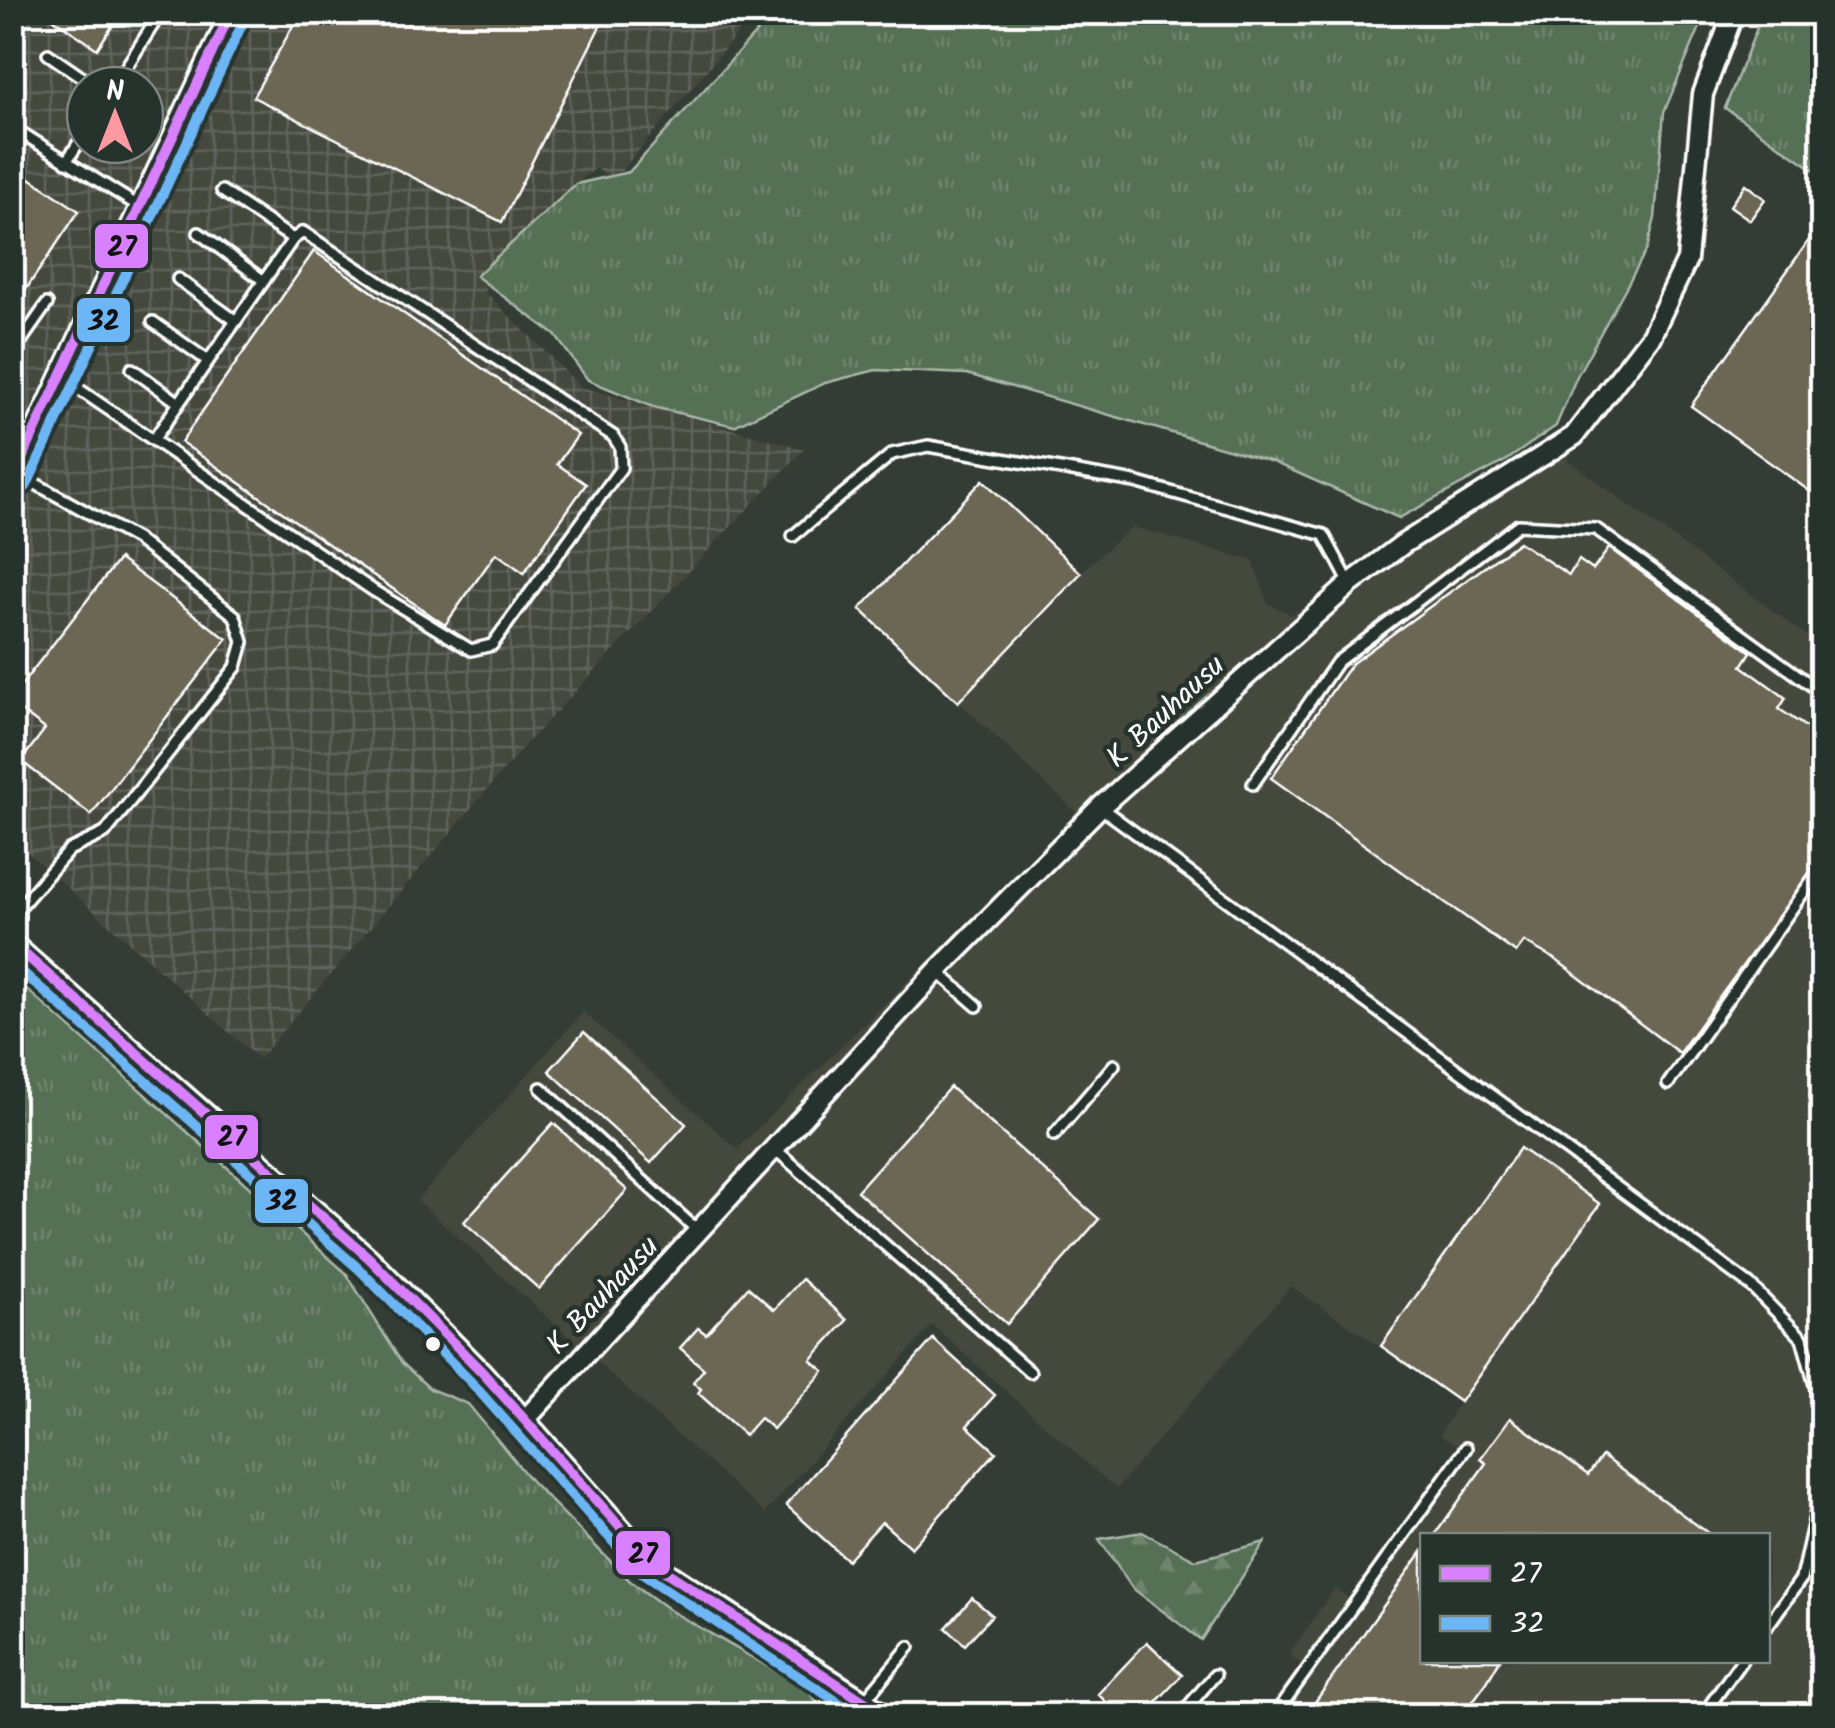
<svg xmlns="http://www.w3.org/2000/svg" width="1835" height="1728" font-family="Kalam,sans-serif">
  <defs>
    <pattern id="industrial-grid" width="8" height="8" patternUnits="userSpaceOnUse" patternTransform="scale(2.5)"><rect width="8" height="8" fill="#45493e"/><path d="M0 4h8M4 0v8" fill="none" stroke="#61645b"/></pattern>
    <pattern id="grass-tufts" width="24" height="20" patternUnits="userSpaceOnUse" patternTransform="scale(2.5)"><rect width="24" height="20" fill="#567056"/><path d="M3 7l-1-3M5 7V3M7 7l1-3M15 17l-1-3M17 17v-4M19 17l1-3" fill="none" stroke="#6f856f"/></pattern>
    <pattern id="forest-firs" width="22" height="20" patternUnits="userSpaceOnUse" patternTransform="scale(2.5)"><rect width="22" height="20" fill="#567056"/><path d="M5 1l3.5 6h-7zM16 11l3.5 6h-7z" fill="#6f856f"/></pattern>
  </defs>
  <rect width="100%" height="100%" fill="#343d35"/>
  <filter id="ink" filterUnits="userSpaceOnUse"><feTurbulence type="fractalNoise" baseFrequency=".01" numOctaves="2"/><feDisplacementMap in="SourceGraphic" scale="20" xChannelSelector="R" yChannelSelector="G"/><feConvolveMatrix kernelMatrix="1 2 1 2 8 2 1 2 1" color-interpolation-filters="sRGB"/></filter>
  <g filter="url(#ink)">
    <!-- built -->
    <path fill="#45493e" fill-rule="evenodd" d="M 1558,438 L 1569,461 L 1822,647 L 1822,1715 L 1263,1715 L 1301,1664 L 1289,1654 L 1335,1588 L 1348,1598 L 1458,1447 L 1439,1435 L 1460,1401 L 1291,1286 L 1116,1489 L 932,1325 L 765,1513 L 417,1200 L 583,1012 L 737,1149 L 1078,814 L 860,609 L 983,480 L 1081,572 L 1132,527 L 1253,561 L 1268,604 L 1292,615 L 1387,546 ZM 1422,1536 L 1768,1536 L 1768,1660 L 1422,1660 Z"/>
    <!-- industrial -->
    <path fill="url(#industrial-grid)" fill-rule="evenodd" d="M 13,13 L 755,13 L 617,176 L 608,177 L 596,168 L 556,199 L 477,276 L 489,285 L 484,291 L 581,387 L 804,449 L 525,745 L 259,1059 L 13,839 ZM 85,85 L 145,85 L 145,145 L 85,145 Z"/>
    <!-- grass -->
    <path fill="url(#grass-tufts)" stroke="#aab8aa" stroke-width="2.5" d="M 775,12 L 1706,12 L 1706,13 L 1664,112 L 1655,218 L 1647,249 L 1577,376 L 1556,426 L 1507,460 L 1399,518 L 1273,462 L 967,374 L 876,370 L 825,383 L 734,426 L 653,407 L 588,380 L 555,335 L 476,276 L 576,184 L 629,172 Z
      M 1763,13 L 1822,13 L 1822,175 L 1725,108 Z
      M 12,976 L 346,1273 L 402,1363 L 430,1389 L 468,1404 L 532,1482 L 631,1582 L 671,1611 L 802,1686 L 815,1699 L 818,1715 L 13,1715 Z"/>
    <!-- forest -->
    <path fill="url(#forest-firs)" stroke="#aab8aa" stroke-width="2.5" d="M 1142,1532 L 1196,1560 L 1265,1542 L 1201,1640 L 1132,1588 L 1099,1539 Z"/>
    <!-- building -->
    <path fill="#6c6654" stroke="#fff" stroke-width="2.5" d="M 44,12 L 122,12 L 97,49 Z
      M 301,12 L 607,12 L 502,222 L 253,97 Z
      M 12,166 L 79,211 L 12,310 Z
      M 1745,184 L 1765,199 L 1750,220 L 1730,206 Z
      M 1822,222 L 1822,500 L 1691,406 Z
      M 314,251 L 578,435 L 557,464 L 586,484 L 524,573 L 496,553 L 445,625 L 181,442 Z
      M 983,480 L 1081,573 L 958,702 L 860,609 Z
      M 1519,542 L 1569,575 L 1579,560 L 1593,570 L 1609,548 L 1751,652 L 1742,666 L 1786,698 L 1779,709 L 1822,738 L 1822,857 L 1679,1053 L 1555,959 L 1524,942 L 1516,953 L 1271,778 L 1351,664 Z
      M 119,559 L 227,639 L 91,815 L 21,761 L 45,729 L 12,704 L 12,697 Z
      M 584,1032 L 686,1124 L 651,1163 L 549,1071 Z
      M 950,1087 L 1099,1219 L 1007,1324 L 857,1191 Z
      M 553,1123 L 627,1190 L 539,1289 L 464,1222 Z
      M 1520,1148 L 1600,1204 L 1460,1402 L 1381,1346 Z
      M 802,1279 L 847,1320 L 811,1360 L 824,1371 L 773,1429 L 760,1418 L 745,1435 L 698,1393 L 701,1389 L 693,1382 L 704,1369 L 680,1348 L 698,1328 L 706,1334 L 748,1287 L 774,1310 Z
      M 933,1339 L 995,1395 L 967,1426 L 996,1452 L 911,1548 L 882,1522 L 847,1560 L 786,1505 Z
      M 1510,1418 L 1588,1475 L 1602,1456 L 1712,1536 L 1434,1536 L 1486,1463 L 1480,1459 Z
      M 1422,1552 L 1422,1660 L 1500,1660 L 1487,1682 L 1462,1716 L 1305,1716 Z
      M 972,1598 L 992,1615 L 965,1645 L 946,1628 Z
      M 1147,1642 L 1182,1675 L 1143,1716 L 1097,1716 L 1108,1704 L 1098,1694 Z"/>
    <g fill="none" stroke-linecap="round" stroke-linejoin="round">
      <!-- service casing -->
      <g stroke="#fff" stroke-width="16">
        <path id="service" d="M 48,54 L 93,85
          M 115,85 L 161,12
          M 12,127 L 140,207
          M 66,162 L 85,133
          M 222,191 L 293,239
          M 199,233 L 264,281
          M 178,279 L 236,321
          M 153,322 L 208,361
          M 12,354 L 47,304
          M 132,369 L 179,403
          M 61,377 L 374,591 L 471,650 L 492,645 L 621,468 L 620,447 L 613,436 L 303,232 L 293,239 L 154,439
          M 793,536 L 892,454 L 928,446 L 1135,482 L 1324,535 L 1350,584
          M 1253,784 L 1337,662 L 1518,525 L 1596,529 L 1822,693
          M 1100,807 L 1750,1285 L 1802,1338 L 1822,1410
          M 12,916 L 69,850 L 105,833 L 236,667 L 243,642 L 235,616 L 136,539 L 16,473
          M 937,971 L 977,1006
          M 1668,1084 L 1822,866
          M 541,1088 L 698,1231
          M 1054,1135 L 1114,1065
          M 775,1149 L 1030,1372
          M 1768,1625 L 1801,1579 L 1822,1485
          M 865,1700 L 909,1647
          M 1180,1716 L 1215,1675
          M 1274,1716 L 1466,1448
          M 1702,1716 L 1742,1660"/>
      </g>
      <!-- minor casing -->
      <g stroke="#fff" stroke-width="25">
        <path id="minor" d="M 12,481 L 231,12
          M 12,943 L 369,1258 L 482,1372 L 651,1562 L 887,1716
          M 524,1421 L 937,971 L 1100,807 L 1350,584 L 1403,544 L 1574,436 L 1651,336 L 1687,260 L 1703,94 L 1734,12"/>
      </g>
      <!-- service -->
      <use href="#service" stroke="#26332d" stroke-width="9"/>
      <!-- minor -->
      <use href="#minor" stroke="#26332d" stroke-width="18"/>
      <!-- bus-1 casing -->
      <g stroke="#26332d" stroke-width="18">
        <path id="bus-1" d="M 12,480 L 231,12
          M 12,943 L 369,1258 L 482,1372 L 651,1562 L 886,1716"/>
      </g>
      <!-- bus-2 casing -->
      <g stroke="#26332d" stroke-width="18">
        <path id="bus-2" d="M 26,487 L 245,18
          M 12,963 L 359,1269 L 471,1382 L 641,1573 L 859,1716"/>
      </g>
      <!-- bus-1 -->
      <use href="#bus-1" stroke="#d880ff" stroke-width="10"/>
      <!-- bus-2 -->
      <use href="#bus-2" stroke="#6db6f5" stroke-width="10"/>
    </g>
  </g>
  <!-- markers -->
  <circle fill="#fff" stroke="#26332d" stroke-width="4" cx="433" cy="1344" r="9"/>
  <g text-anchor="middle" stroke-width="9" stroke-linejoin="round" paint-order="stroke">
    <!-- street labels -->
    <g font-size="30" fill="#fff" stroke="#26332d">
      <text transform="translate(1165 711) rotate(-43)" y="10">K Bauhausu</text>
      <text transform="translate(602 1295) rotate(-47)" y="10">K Bauhausu</text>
    </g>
  </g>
  <g stroke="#26332d" stroke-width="4">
    <rect x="93" y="222" width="57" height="48" rx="10" fill="#d880ff"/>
    <rect x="75" y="296" width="57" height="48" rx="10" fill="#6db6f5"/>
    <rect x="203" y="1113" width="57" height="48" rx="10" fill="#d880ff"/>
    <rect x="253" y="1177" width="57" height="48" rx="10" fill="#6db6f5"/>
    <rect x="614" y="1529" width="58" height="48" rx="10" fill="#d880ff"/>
  </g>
  <g font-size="28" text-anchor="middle" font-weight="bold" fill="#111">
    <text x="122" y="256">27</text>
    <text x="104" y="330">32</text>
    <text x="232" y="1146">27</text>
    <text x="282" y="1210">32</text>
    <text x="643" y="1563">27</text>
  </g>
  <!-- margin -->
  <rect width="1835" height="1728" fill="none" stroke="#26332d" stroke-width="50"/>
  <rect x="25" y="25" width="1785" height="1678" fill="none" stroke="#fff" stroke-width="4" filter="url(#ink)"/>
  <!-- legend -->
  <rect x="1420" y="1533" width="350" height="130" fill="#26332d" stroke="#7d8581" stroke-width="2.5"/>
  <rect x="1440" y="1566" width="50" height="15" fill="#d880ff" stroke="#7d8581" stroke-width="2.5"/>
  <text x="1510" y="1583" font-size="30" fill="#ffffff">27</text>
  <rect x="1440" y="1616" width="50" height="15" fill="#6db6f5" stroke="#7d8581" stroke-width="2.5"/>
  <text x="1510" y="1633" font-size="30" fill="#ffffff">32</text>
  <!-- north arrow -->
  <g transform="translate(115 115)"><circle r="48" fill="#26332d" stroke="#7d8581" stroke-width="2.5"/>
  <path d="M0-8L18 38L0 25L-18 38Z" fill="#ff9aa2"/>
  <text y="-15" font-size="28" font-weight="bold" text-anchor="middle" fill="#ffffff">N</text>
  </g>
</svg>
